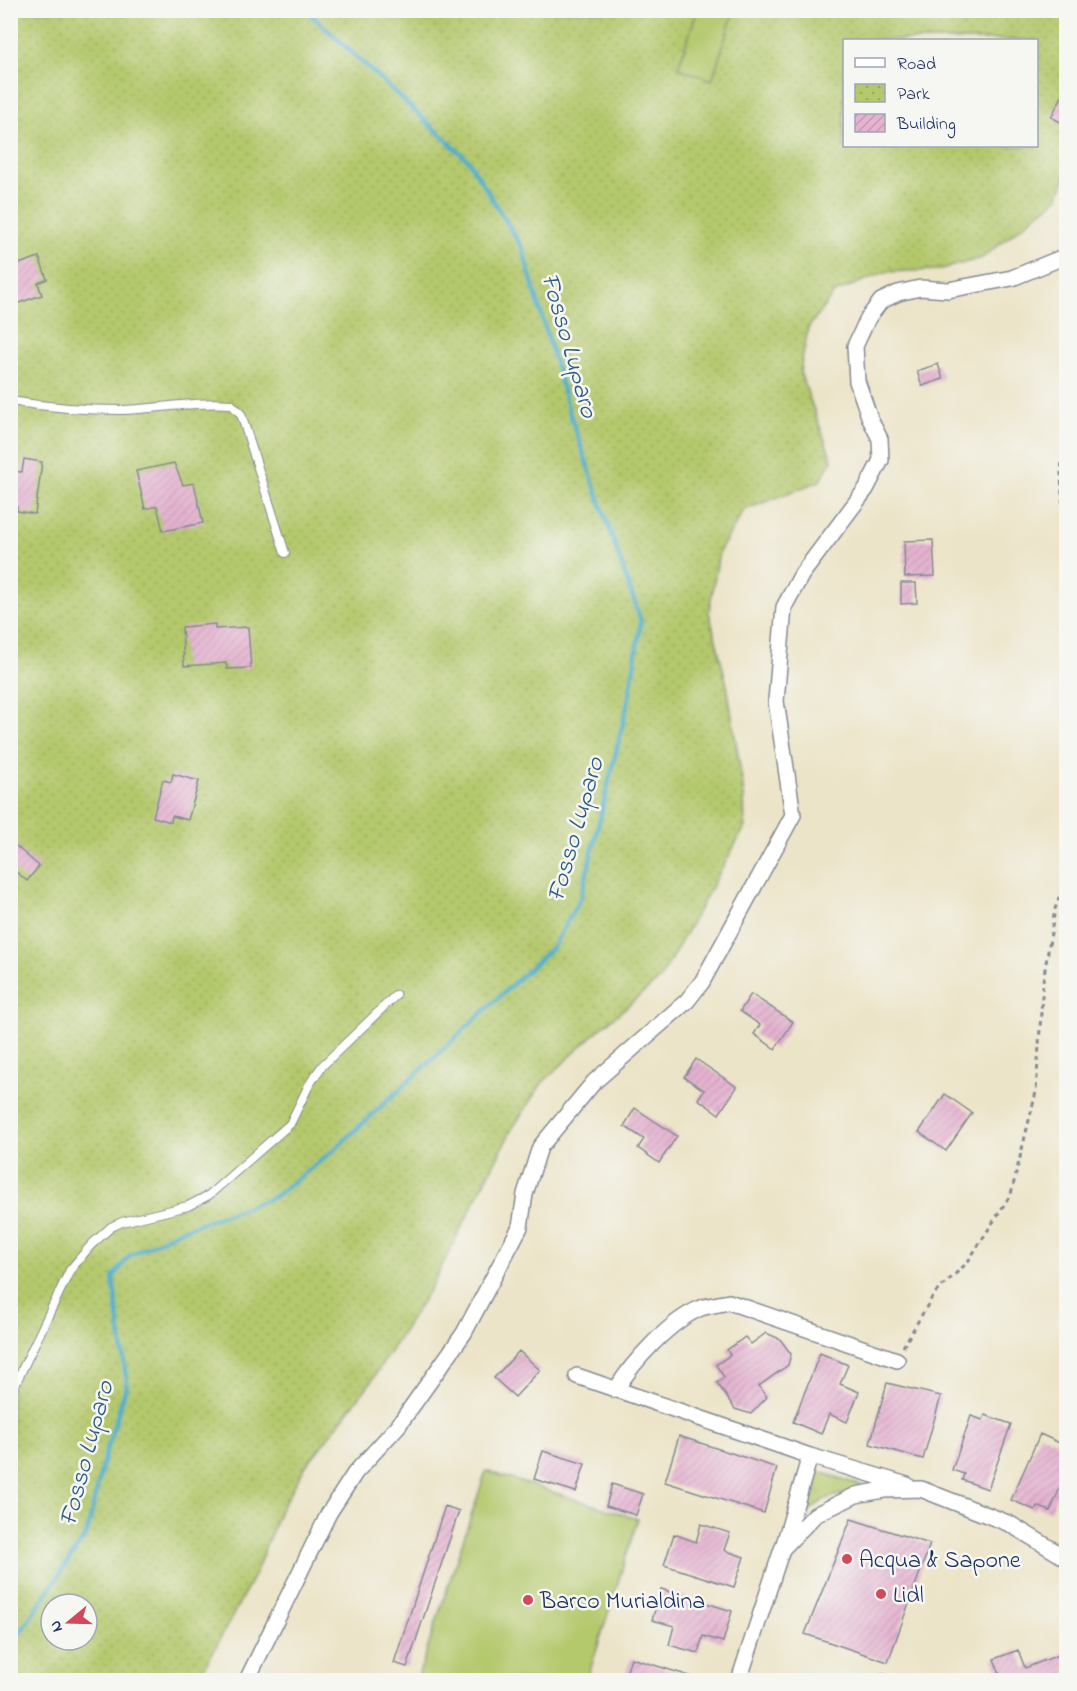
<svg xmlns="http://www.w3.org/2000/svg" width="1077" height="1691" font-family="'Indie Flower',sans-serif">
  <defs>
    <pattern id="grass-tufts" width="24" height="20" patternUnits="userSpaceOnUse" patternTransform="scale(1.5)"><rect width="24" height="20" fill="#b4c86c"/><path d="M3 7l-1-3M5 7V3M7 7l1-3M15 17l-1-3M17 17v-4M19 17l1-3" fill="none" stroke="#9aac60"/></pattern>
    <pattern id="park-dots" width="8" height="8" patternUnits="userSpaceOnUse" patternTransform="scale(1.5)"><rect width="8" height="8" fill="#b4c86c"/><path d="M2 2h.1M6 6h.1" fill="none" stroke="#9aac60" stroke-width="1.8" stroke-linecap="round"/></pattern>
    <pattern id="building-hatch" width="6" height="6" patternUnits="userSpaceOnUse" patternTransform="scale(1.5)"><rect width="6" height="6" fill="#e5b3d0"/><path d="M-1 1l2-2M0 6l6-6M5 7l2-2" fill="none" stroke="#c49ab5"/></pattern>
  </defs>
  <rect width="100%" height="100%" fill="#f6f6f2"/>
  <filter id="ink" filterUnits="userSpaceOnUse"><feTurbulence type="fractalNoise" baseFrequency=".0167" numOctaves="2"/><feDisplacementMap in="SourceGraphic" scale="12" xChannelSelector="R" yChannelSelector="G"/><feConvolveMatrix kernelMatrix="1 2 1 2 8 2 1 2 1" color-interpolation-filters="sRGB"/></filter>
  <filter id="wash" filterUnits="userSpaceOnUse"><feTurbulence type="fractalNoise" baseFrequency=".008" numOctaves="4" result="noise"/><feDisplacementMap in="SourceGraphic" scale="24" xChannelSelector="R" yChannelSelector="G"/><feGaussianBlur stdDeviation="1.35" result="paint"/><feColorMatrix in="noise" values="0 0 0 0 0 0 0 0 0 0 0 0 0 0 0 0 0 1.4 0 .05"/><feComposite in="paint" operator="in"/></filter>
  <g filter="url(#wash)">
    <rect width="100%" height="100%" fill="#ece4c8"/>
    <!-- grass -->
    <path fill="url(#grass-tufts)" stroke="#687c65" stroke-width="1.5" d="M 815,1470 L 866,1487 L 825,1499 L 794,1523 L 811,1473 Z"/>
    <!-- park -->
    <path fill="url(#park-dots)" stroke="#687c65" stroke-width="1.5" fill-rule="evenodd" d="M 11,11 L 1066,11 L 1066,176 L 1058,198 L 982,258 L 938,270 L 885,272 L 834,293 L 808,328 L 800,372 L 832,460 L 820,481 L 744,510 L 719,552 L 709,612 L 727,685 L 744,793 L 745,827 L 660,979 L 601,1028 L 542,1083 L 512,1129 L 430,1289 L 371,1382 L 305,1467 L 280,1510 L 256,1572 L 198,1680 L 11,1680 ZM 844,40 L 1036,40 L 1036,146 L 844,146 ZM 51,1604 L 87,1604 L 87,1640 L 51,1640 Z"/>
    <!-- pitch -->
    <path fill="#b4c86c" stroke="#687c65" stroke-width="1.5" d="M 697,11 L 734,11 L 712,80 L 678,68 Z
      M 486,1471 L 638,1519 L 587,1680 L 417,1680 Z"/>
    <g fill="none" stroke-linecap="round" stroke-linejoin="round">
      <!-- stream -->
      <path stroke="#4badca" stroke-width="4.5" d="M 10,1648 L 87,1533 L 103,1462 L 127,1384 L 113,1278 L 129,1256 L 179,1231 L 274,1197 L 333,1151 L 553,947 L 581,897 L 629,698 L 641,621 L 570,414 L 522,247 L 468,160 L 306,10"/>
    </g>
    <g id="blocks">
      <!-- building -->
      <path fill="url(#building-hatch)" d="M 1066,89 L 1066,125 L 1051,117 Z
        M 39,257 L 47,279 L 38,283 L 42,295 L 10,306 L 10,267 Z
        M 938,364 L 943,379 L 922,386 L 917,371 Z
        M 24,459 L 42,462 L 35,514 L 17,511 L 17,507 L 10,506 L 10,471 L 22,472 Z
        M 174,463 L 183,485 L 194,483 L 203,523 L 163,531 L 157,506 L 145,509 L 136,471 Z
        M 933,540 L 935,576 L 905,577 L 904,541 Z
        M 901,583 L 916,583 L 917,603 L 901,604 Z
        M 215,624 L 215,629 L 248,627 L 251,668 L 227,669 L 226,663 L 184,666 L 182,627 Z
        M 173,774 L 199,781 L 188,820 L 172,816 L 171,822 L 153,817 L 163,780 L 171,782 Z
        M 10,841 L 39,866 L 27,881 L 10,867 Z
        M 751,994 L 793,1022 L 775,1049 L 754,1034 L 760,1025 L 740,1011 Z
        M 696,1059 L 737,1087 L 719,1114 L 698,1099 L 704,1090 L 684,1077 Z
        M 945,1094 L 972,1113 L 946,1151 L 919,1132 Z
        M 635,1108 L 677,1136 L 659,1163 L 638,1148 L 644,1139 L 624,1126 Z
        M 766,1333 L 780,1339 L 791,1354 L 788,1365 L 759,1386 L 767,1397 L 751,1414 L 735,1409 L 717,1383 L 724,1377 L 716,1365 L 730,1355 L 727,1350 L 745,1337 L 751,1344 Z
        M 519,1351 L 540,1370 L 515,1397 L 494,1378 Z
        M 820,1353 L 848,1365 L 840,1384 L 859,1392 L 847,1422 L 829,1414 L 821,1434 L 793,1422 Z
        M 887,1383 L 941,1396 L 923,1459 L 870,1444 Z
        M 985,1415 L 1011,1424 L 988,1489 L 962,1480 L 964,1474 L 952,1470 L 971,1416 L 983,1420 Z
        M 1040,1434 L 1064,1445 L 1062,1450 L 1066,1452 L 1066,1474 L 1050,1511 L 1037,1506 L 1035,1510 L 1011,1500 Z
        M 679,1436 L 777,1468 L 764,1513 L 665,1482 Z
        M 543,1451 L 585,1464 L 576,1492 L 534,1479 Z
        M 612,1484 L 643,1494 L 636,1515 L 606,1506 Z
        M 445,1506 L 459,1511 L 407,1667 L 394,1663 Z
        M 851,1519 L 930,1544 L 888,1662 L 805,1634 Z
        M 701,1524 L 730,1533 L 724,1550 L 744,1557 L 734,1587 L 664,1565 L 674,1534 L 696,1542 Z
        M 661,1589 L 732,1611 L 723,1642 L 703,1636 L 698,1653 L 669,1645 L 674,1626 L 652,1620 Z
        M 1018,1650 L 1025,1668 L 1066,1652 L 1066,1680 L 995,1680 L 1001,1677 L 994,1659 Z
        M 631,1658 L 693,1677 L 692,1680 L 624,1680 Z"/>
    </g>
  </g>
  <g filter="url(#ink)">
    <use href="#blocks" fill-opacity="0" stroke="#848a93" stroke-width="1.5"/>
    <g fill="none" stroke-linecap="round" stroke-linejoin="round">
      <!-- service casing -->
      <g stroke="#848a93" stroke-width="10">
        <path id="service" d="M 10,401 C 47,407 84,410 121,410 C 158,409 194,401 231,404 L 241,414 L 285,553
          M 10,1395 L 70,1270 L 91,1245 L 111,1227 L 122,1222 L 188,1206 L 209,1195 L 290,1124 L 309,1085 L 322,1066 L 396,995
          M 882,1680 L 883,1678"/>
      </g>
      <!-- minor casing -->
      <g stroke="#848a93" stroke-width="18">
        <path id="minor" d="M 577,1376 L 810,1456 L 907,1485
          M 616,1390 C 632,1362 671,1320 701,1308 C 710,1305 720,1304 729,1302 L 897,1360
          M 784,1544 L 810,1456
          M 247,1680 L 329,1513 L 355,1473 L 398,1426 L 464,1333 L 520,1227 L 525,1194 L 540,1147 L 594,1082 L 687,1001 L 702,982 L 793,815 L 776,701 L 784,607 L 802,574 L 866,489 L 881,460 L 880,439 L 870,419 L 857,381 L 855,346 L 868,318 L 881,301 L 898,293 L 920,288 L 948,290 L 1012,278 L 1066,256
          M 739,1680 L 782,1549 L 815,1515 L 856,1495 L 884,1490 L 921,1489 L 1010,1524 L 1066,1558"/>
      </g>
      <!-- path -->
      <path stroke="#848a93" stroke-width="3" stroke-dasharray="4.5 4.5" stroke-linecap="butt" d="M 1066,409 L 1061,473 L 1064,535 L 1066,543
        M 903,1347 L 934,1294 L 967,1263 L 1011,1194 L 1036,1092 L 1043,981 L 1055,909 L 1066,877"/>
      <!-- service -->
      <use href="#service" stroke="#fff" stroke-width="8"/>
      <!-- minor -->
      <use href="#minor" stroke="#fff" stroke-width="15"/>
    </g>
  </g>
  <!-- markers -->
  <g fill="#d1495b" stroke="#f6f6f2" stroke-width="2">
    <circle cx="847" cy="1559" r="6"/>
    <circle cx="881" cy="1594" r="6"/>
    <circle cx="528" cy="1600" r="6"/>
  </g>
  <g text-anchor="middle" stroke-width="5" stroke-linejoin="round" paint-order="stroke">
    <!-- poi labels -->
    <g font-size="24" fill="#1b2f5e" stroke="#f6f6f2" text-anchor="start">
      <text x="859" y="1567">Acqua &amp; Sapone</text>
      <text x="893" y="1602">Lidl</text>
      <text x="540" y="1608">Barco Murialdina</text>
    </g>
    <!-- water labels -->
    <g font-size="26" font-style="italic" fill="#2c5b84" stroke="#f6f6f2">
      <text transform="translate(571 345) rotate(74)" y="9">Fosso Luparo</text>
      <text transform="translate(574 829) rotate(-74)" y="9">Fosso Luparo</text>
      <text transform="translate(85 1453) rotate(-75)" y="9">Fosso Luparo</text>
    </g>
  </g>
  <!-- margin -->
  <rect width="1077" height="1691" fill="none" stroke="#f6f6f2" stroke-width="36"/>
  <!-- legend -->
  <rect x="843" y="39" width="195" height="108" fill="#f6f6f2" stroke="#9ea6b7" stroke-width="1.5"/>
  <rect x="855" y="58" width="30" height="9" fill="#ffffff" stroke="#9ea6b7" stroke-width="1.5"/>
  <text x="897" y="69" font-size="18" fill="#1b2f5e">Road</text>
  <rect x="855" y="84" width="30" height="18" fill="url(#park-dots)" stroke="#9ea6b7" stroke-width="1.5"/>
  <text x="897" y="99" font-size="18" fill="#1b2f5e">Park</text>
  <rect x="855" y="114" width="30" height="18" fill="url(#building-hatch)" stroke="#9ea6b7" stroke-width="1.5"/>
  <text x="897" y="129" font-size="18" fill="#1b2f5e">Building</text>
  <!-- north arrow -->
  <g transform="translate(69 1622) rotate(251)"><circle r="28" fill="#f6f6f2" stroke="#9ea6b7" stroke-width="1.5"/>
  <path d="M0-4.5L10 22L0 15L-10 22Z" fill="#d1495b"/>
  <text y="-9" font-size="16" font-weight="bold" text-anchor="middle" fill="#1b2f5e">N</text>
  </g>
</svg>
